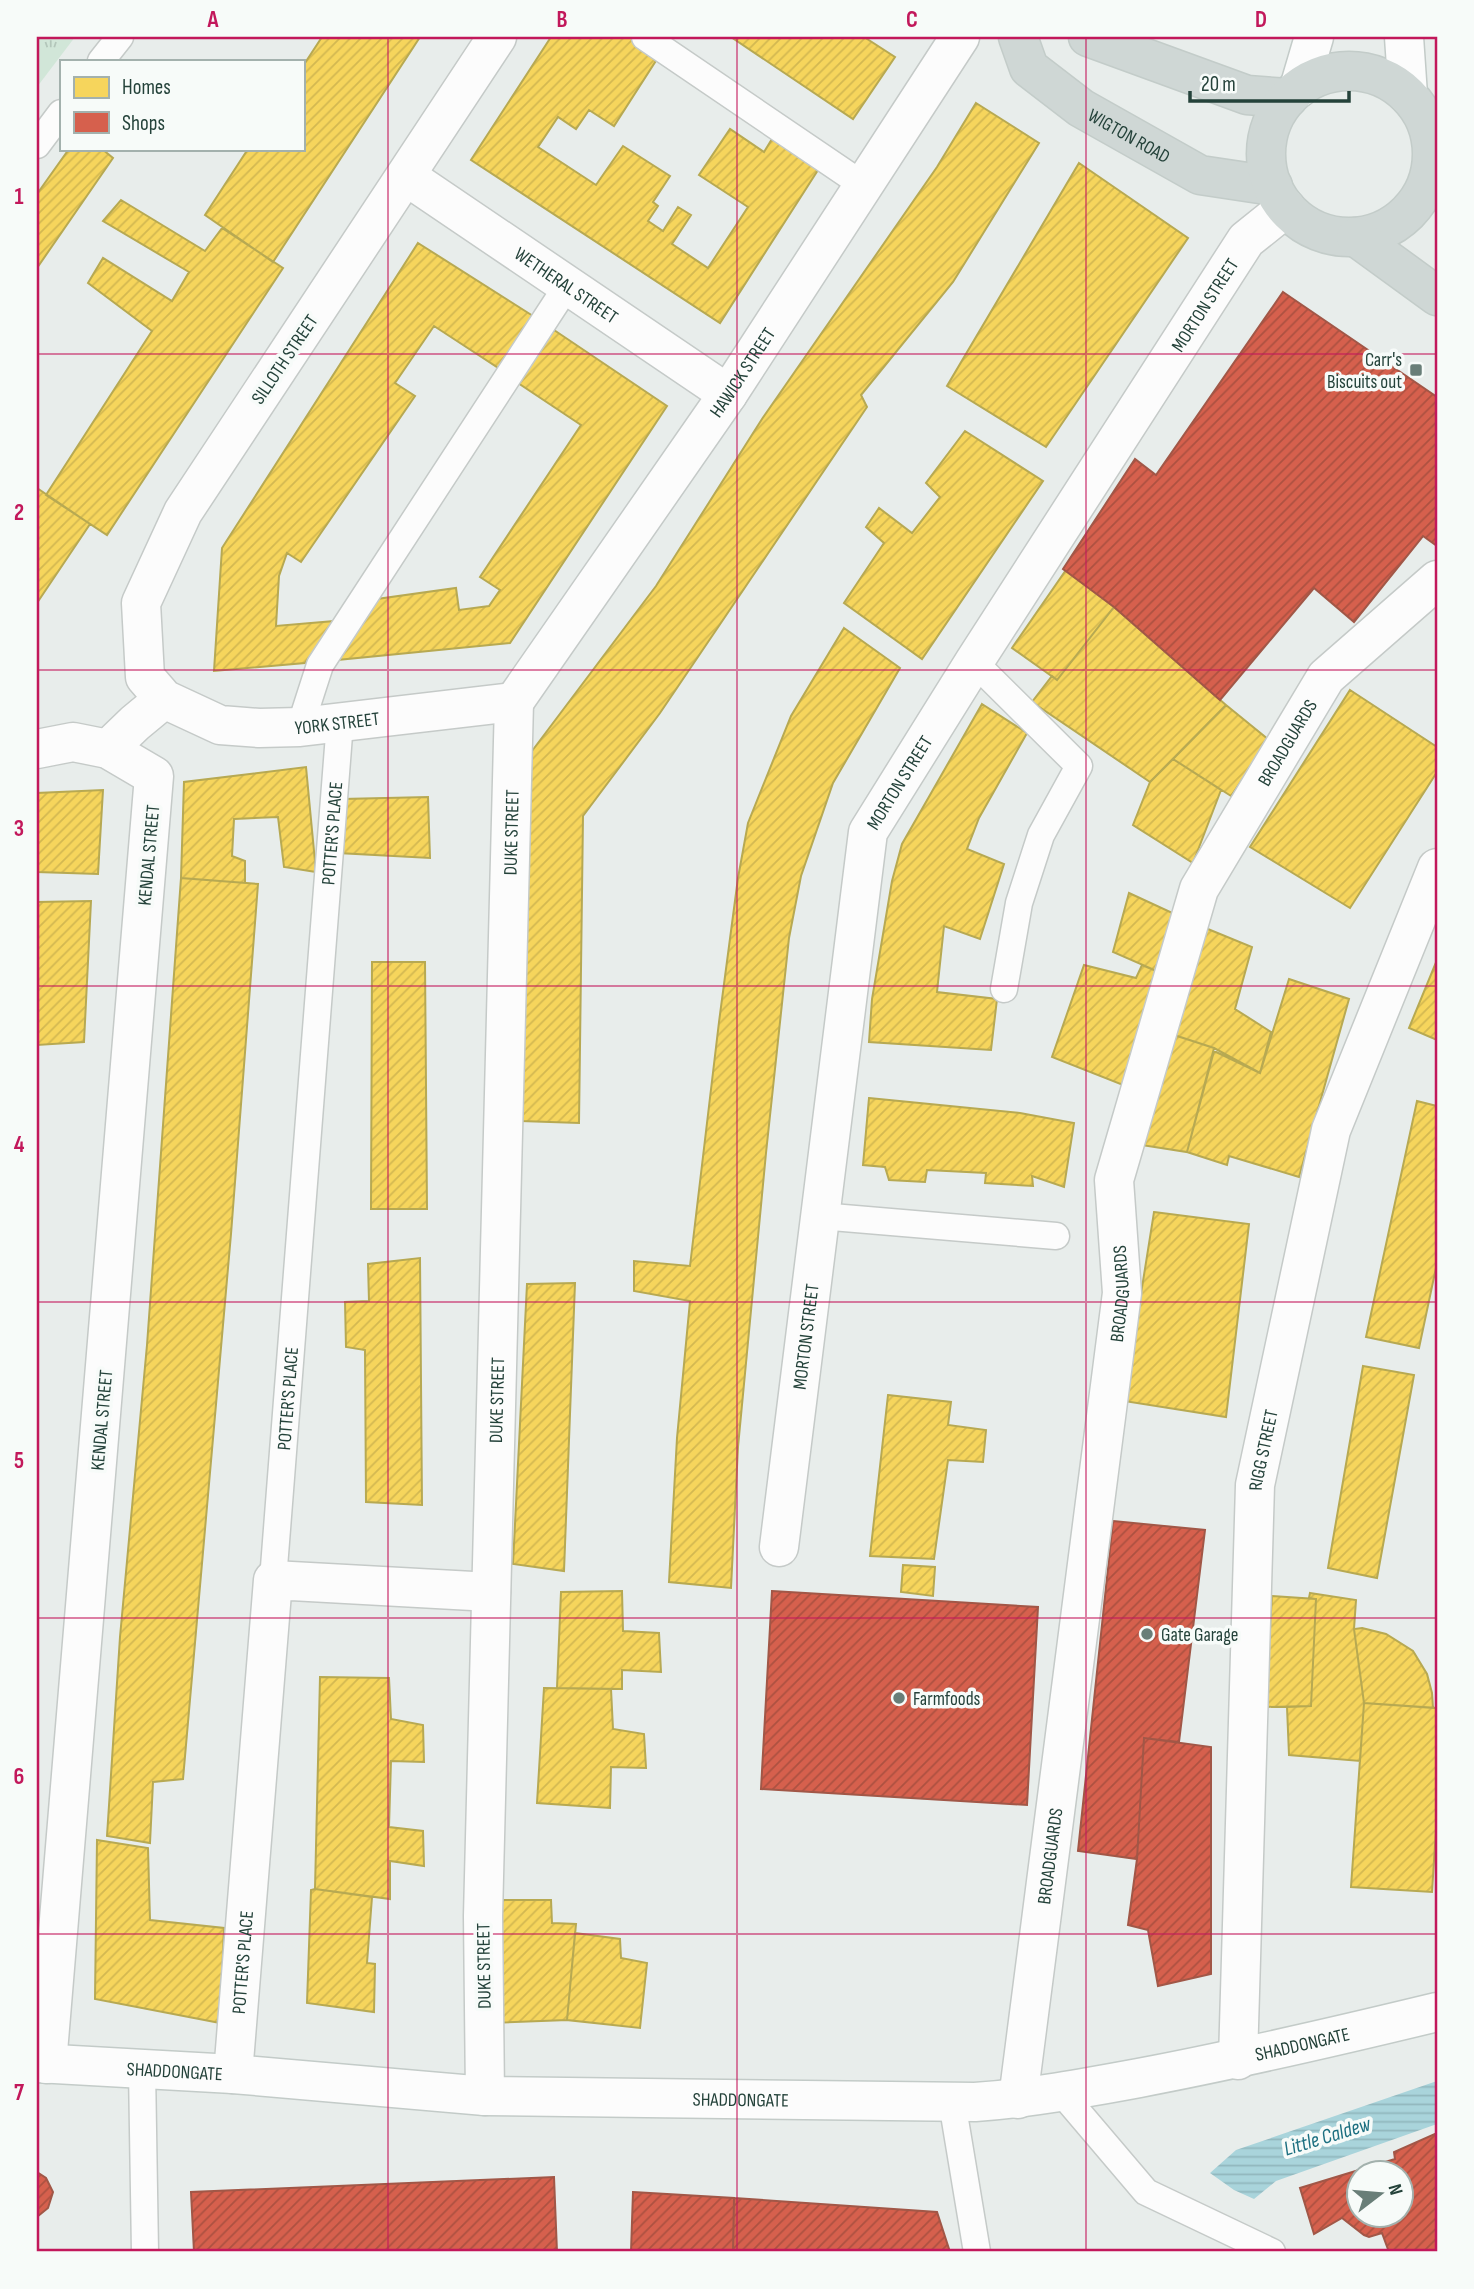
<svg xmlns="http://www.w3.org/2000/svg" width="1474" height="2289" font-family="'Sofia Sans Condensed',sans-serif">
  <defs>
    <pattern id="grass-tufts" width="24" height="20" patternUnits="userSpaceOnUse" patternTransform="scale(1.75)"><rect width="24" height="20" fill="#d1e6d8"/><path d="M3 7l-1-3M5 7V3M7 7l1-3M15 17l-1-3M17 17v-4M19 17l1-3" fill="none" stroke="#b3c6ba"/></pattern>
    <pattern id="water-rules" width="6" height="5" patternUnits="userSpaceOnUse" patternTransform="scale(1.75)"><rect width="6" height="5" fill="#a9d4db"/><path d="M0 2.5h6" fill="none" stroke="#91b7bd"/></pattern>
    <pattern id="homes-hatch" width="6" height="6" patternUnits="userSpaceOnUse" patternTransform="scale(1.75)"><rect width="6" height="6" fill="#f6d55c"/><path d="M-1 1l2-2M0 6l6-6M5 7l2-2" fill="none" stroke="#d3b851"/></pattern>
    <pattern id="shops-hatch" width="6" height="6" patternUnits="userSpaceOnUse" patternTransform="scale(1.75)"><rect width="6" height="6" fill="#d6604d"/><path d="M-1 1l2-2M0 6l6-6M5 7l2-2" fill="none" stroke="#ad5141"/></pattern>
  </defs>
  <rect width="100%" height="100%" fill="#e8edeb"/>
  <!-- grass -->
  <path fill="url(#grass-tufts)" d="M 37,37 L 75,37 L 37,87 Z"/>
  <!-- water -->
  <path fill="url(#water-rules)" d="M 1437,2081 L 1437,2124 L 1276,2181 L 1254,2199 L 1234,2190 L 1210,2173 L 1236,2150 Z"/>
  <!-- homes -->
  <path fill="url(#homes-hatch)" stroke="#b7a952" stroke-width="2" d="M 322,37 L 420,37 L 273,262 L 205,215 L 248,149 L 303,149 L 303,66 Z
    M 551,37 L 630,37 L 659,56 L 614,126 L 589,110 L 576,129 L 558,117 L 538,147 L 596,185 L 623,146 L 670,176 L 653,202 L 658,206 L 648,221 L 663,231 L 678,207 L 691,215 L 672,244 L 708,268 L 748,207 L 699,175 L 730,129 L 764,152 L 772,139 L 818,170 L 720,323 L 471,160 Z
    M 731,37 L 864,37 L 895,57 L 853,119 Z
    M 976,103 L 1039,143 L 953,282 L 861,395 L 867,407 L 660,713 L 583,816 L 579,1123 L 521,1121 L 526,759 L 656,586 L 762,419 L 937,167 Z
    M 69,149 L 102,149 L 113,158 L 37,268 L 37,194 Z
    M 1079,163 L 1188,238 L 1046,447 L 947,386 Z
    M 121,200 L 205,251 L 222,228 L 283,268 L 107,535 L 46,495 L 152,331 L 88,283 L 103,258 L 172,301 L 189,272 L 103,221 Z
    M 418,243 L 533,316 L 500,369 L 434,326 L 395,383 L 415,396 L 301,562 L 287,553 L 279,576 L 276,626 L 335,621 L 305,663 L 214,671 L 222,548 Z
    M 554,330 L 667,406 L 510,643 L 337,660 L 377,599 L 456,588 L 459,610 L 489,606 L 500,590 L 480,577 L 581,425 L 518,383 Z
    M 965,431 L 1043,481 L 922,659 L 844,603 L 884,543 L 866,527 L 879,508 L 912,533 L 940,497 L 926,483 Z
    M 37,488 L 90,524 L 37,603 Z
    M 1066,570 L 1114,607 L 1057,680 L 1012,648 Z
    M 1114,607 L 1226,705 L 1150,782 L 1032,702 L 1052,676 L 1057,680 Z
    M 844,628 L 900,668 L 833,783 L 801,876 L 789,938 L 766,1153 L 738,1447 L 731,1588 L 669,1582 L 677,1438 L 690,1301 L 634,1291 L 634,1261 L 690,1266 L 719,1022 L 738,878 L 748,823 L 791,716 Z
    M 1350,690 L 1437,747 L 1437,772 L 1350,908 L 1250,847 Z
    M 982,704 L 1027,733 L 979,818 L 967,849 L 1004,864 L 980,939 L 944,926 L 937,992 L 997,999 L 991,1050 L 869,1042 L 872,999 L 892,881 L 902,844 Z
    M 1226,705 L 1269,740 L 1231,796 L 1173,759 Z
    M 1173,759 L 1221,790 L 1193,863 L 1133,825 L 1150,782 Z
    M 306,767 L 316,872 L 284,867 L 278,817 L 234,819 L 232,856 L 245,861 L 245,883 L 181,878 L 184,782 Z
    M 103,790 L 98,874 L 37,872 L 37,793 Z
    M 428,797 L 430,858 L 338,853 L 342,799 Z
    M 181,878 L 258,884 L 231,1234 L 183,1779 L 153,1782 L 150,1843 L 107,1836 L 120,1637 L 147,1345 Z
    M 1129,893 L 1179,916 L 1161,973 L 1113,952 Z
    M 91,901 L 84,1042 L 37,1045 L 37,902 Z
    M 1203,927 L 1252,947 L 1235,1009 L 1271,1032 L 1260,1073 L 1214,1048 L 1168,1033 Z
    M 1437,960 L 1437,1040 L 1409,1028 Z
    M 372,962 L 425,962 L 427,1209 L 371,1209 Z
    M 1084,965 L 1136,978 L 1142,965 L 1161,973 L 1123,1085 L 1052,1057 Z
    M 1289,979 L 1349,999 L 1299,1177 L 1229,1156 L 1227,1165 L 1187,1152 L 1214,1051 L 1260,1073 Z
    M 1168,1033 L 1214,1048 L 1187,1152 L 1135,1144 Z
    M 869,1098 L 1020,1113 L 1074,1123 L 1064,1187 L 1032,1176 L 1033,1186 L 985,1183 L 986,1173 L 927,1170 L 925,1182 L 889,1180 L 885,1167 L 863,1165 Z
    M 1417,1101 L 1437,1106 L 1437,1263 L 1419,1348 L 1366,1337 Z
    M 1154,1212 L 1249,1224 L 1226,1417 L 1124,1401 Z
    M 420,1258 L 422,1505 L 366,1502 L 365,1350 L 346,1347 L 345,1302 L 369,1301 L 368,1264 Z
    M 575,1283 L 564,1571 L 513,1564 L 527,1284 Z
    M 1363,1366 L 1414,1375 L 1377,1578 L 1328,1568 Z
    M 888,1395 L 951,1402 L 948,1425 L 986,1430 L 983,1462 L 948,1460 L 934,1559 L 870,1556 Z
    M 903,1565 L 935,1567 L 933,1596 L 901,1592 Z
    M 622,1591 L 623,1631 L 659,1633 L 661,1672 L 622,1670 L 622,1689 L 557,1688 L 561,1592 Z
    M 1310,1593 L 1356,1600 L 1354,1629 L 1364,1703 L 1360,1761 L 1289,1755 L 1287,1707 L 1311,1706 L 1316,1599 L 1309,1598 Z
    M 1272,1596 L 1316,1599 L 1311,1706 L 1265,1707 Z
    M 1362,1628 L 1386,1634 L 1413,1651 L 1427,1674 L 1432,1693 L 1433,1708 L 1364,1703 L 1354,1629 Z
    M 320,1677 L 389,1678 L 391,1719 L 423,1725 L 424,1762 L 391,1761 L 389,1827 L 423,1831 L 424,1866 L 390,1861 L 390,1899 L 315,1889 Z
    M 544,1688 L 611,1689 L 613,1729 L 644,1734 L 646,1768 L 611,1767 L 610,1808 L 537,1803 Z
    M 1364,1703 L 1437,1708 L 1437,1814 L 1432,1892 L 1351,1887 Z
    M 97,1840 L 148,1848 L 150,1920 L 224,1928 L 220,2023 L 95,1999 Z
    M 315,1889 L 372,1897 L 367,1963 L 375,1964 L 374,2012 L 307,2003 L 311,1890 Z
    M 502,1900 L 551,1900 L 552,1923 L 576,1924 L 567,2020 L 490,2023 Z
    M 575,1933 L 620,1939 L 621,1958 L 647,1963 L 640,2028 L 567,2020 Z"/>
  <!-- shops -->
  <path fill="url(#shops-hatch)" stroke="#a15747" stroke-width="2" fill-rule="evenodd" d="M 1283,292 L 1437,397 L 1437,546 L 1423,536 L 1354,622 L 1314,588 L 1220,700 L 1114,607 L 1063,569 L 1135,459 L 1156,475 Z
    M 1113,1521 L 1205,1530 L 1179,1742 L 1144,1738 L 1137,1859 L 1078,1851 Z
    M 772,1591 L 1038,1607 L 1027,1805 L 761,1789 Z
    M 1144,1738 L 1211,1747 L 1211,1974 L 1158,1986 L 1148,1930 L 1128,1925 L 1137,1859 Z
    M 1437,2133 L 1437,2252 L 1389,2252 L 1382,2233 L 1369,2237 L 1364,2235 L 1342,2218 L 1314,2234 L 1300,2188 L 1395,2159 L 1394,2152 ZM 1358,2174 L 1400,2174 L 1400,2216 L 1358,2216 Z
    M 37,2172 L 46,2178 L 53,2192 L 48,2208 L 37,2217 Z
    M 554,2177 L 557,2252 L 194,2252 L 191,2192 Z
    M 633,2192 L 734,2198 L 733,2252 L 631,2252 Z
    M 734,2198 L 937,2212 L 950,2252 L 733,2252 Z"/>
  <g fill="none" stroke-linecap="round" stroke-linejoin="round">
    <!-- service casing -->
    <g stroke="#c5cac8" stroke-width="29">
      <g id="service">
        <path d="M 645,37 L 863,185"/>
        <path d="M 101,61 L 120,37"/>
        <path d="M 1428,126 L 1437,126"/>
        <path d="M 37,145 L 61,113"/>
        <path d="M 974,662 L 1079,766 L 1041,835 L 1019,903 L 1004,989"/>
        <path d="M 300,727 L 320,665 L 567,286"/>
        <path d="M 820,1216 L 1056,1236"/>
        <path id="s1" d="M 273,1580 L 340,722"/>
        <path d="M 142,2069 L 145,2252"/>
        <path d="M 1061,2092 L 1146,2192 L 1272,2252"/>
        <path d="M 952,2102 L 977,2252"/>
      </g>
    </g>
    <!-- pedestrian casing -->
    <g stroke="#c5cac8" stroke-width="41">
      <path id="pedestrian" d="M 108,749 L 135,723 L 164,699"/>
    </g>
    <!-- minor casing -->
    <g stroke="#c5cac8" stroke-width="41">
      <g id="minor">
        <path id="s2" d="M 497,37 L 183,512 L 141,603 L 145,677 L 164,699 L 220,725 L 259,728 L 300,727 L 514,702"/>
        <path id="s3" d="M 406,176 L 728,394"/>
        <path id="s4" d="M 514,702 L 728,394 L 960,37"/>
        <path d="M 37,749 L 73,742 L 108,749 L 154,776 L 47,2064"/>
        <path id="s5" d="M 779,1547 L 868,832 L 974,662 L 1246,240 L 1286,208"/>
        <path id="s6" d="M 1238,2060 L 1255,1485 L 1331,1130 L 1437,868"/>
        <path id="s7" d="M 233,2074 L 273,1580 L 491,1592"/>
        <path id="s8" d="M 485,2096 L 483,1916 L 514,702"/>
        <path id="s9" d="M 1018,2099 L 1122,1293 L 1114,1180 L 1199,889 L 1326,677 L 1437,580"/>
      </g>
    </g>
    <!-- secondary casing -->
    <g stroke="#c3cbc8" stroke-width="41">
      <g id="secondary">
        <path d="M 1404,37 L 1408,95"/>
        <path d="M 1299,88 L 1314,37"/>
        <path id="s10" d="M 37,2063 L 233,2074 L 485,2096 L 975,2102 C 1031,2098 1085,2088 1139,2078 C 1239,2059 1338,2036 1437,2012"/>
      </g>
    </g>
    <!-- primary casing -->
    <g stroke="#c3ccc9" stroke-width="41">
      <g id="primary">
        <path id="s11" d="M 1018,37 L 1029,68 L 1081,108 L 1200,175 L 1273,186"/>
        <path d="M 1088,37 L 1247,95 L 1288,98"/>
        <circle cx="1349" cy="154" r="83"/>
        <path d="M 1356,237 L 1437,296"/>
      </g>
    </g>
    <!-- service -->
    <use href="#service" stroke="#fcfcfc" stroke-width="26"/>
    <!-- pedestrian -->
    <use href="#pedestrian" stroke="#fcfcfc" stroke-width="38"/>
    <!-- minor -->
    <use href="#minor" stroke="#fcfcfc" stroke-width="38"/>
    <!-- secondary -->
    <use href="#secondary" stroke="#fcfcfc" stroke-width="38"/>
    <!-- primary -->
    <use href="#primary" stroke="#cfd7d5" stroke-width="38"/>
  </g>
  <!-- grid -->
  <path fill="none" stroke="#c2185b" stroke-width="2" stroke-opacity="0.55" d="M 388,37 L 388,2252M 737,37 L 737,2252M 1086,37 L 1086,2252M 37,354 L 1437,354M 37,670 L 1437,670M 37,986 L 1437,986M 37,1302 L 1437,1302M 37,1618 L 1437,1618M 37,1934 L 1437,1934"/>
  <!-- markers -->
  <g fill="#697e78" stroke="#f7fbf9" stroke-width="2.5">
    <rect x="1409" y="363" width="14" height="14" rx="3.5"/>
    <circle cx="1147" cy="1634" r="7"/>
    <circle cx="899" cy="1698" r="7"/>
  </g>
  <g text-anchor="middle" stroke-width="7" stroke-linejoin="round" paint-order="stroke">
    <!-- street labels -->
    <g font-size="19" fill="#24423a" stroke="#f7fbf9">
      <text dy="7" stroke="none"><textPath href="#s11" startOffset="154">WIGTON ROAD</textPath></text>
      <text dy="7" stroke="none"><textPath href="#s3" startOffset="194">WETHERAL STREET</textPath></text>
      <text dy="7" stroke="none"><textPath href="#s5" startOffset="1346">MORTON STREET</textPath></text>
      <text transform="translate(284 359) rotate(-56)" y="7">SILLOTH STREET</text>
      <text dy="7" stroke="none"><textPath href="#s4" startOffset="401">HAWICK STREET</textPath></text>
      <text dy="7" stroke="none"><textPath href="#s2" startOffset="952">YORK STREET</textPath></text>
      <text dy="7" stroke="none"><textPath href="#s9" startOffset="1400">BROADGUARDS</textPath></text>
      <text dy="7" stroke="none"><textPath href="#s5" startOffset="779">MORTON STREET</textPath></text>
      <text dy="7" stroke="none"><textPath href="#s8" startOffset="1264">DUKE STREET</textPath></text>
      <text dy="7" stroke="none"><textPath href="#s1" startOffset="749">POTTER'S PLACE</textPath></text>
      <text transform="translate(148 855) rotate(-85)" y="7">KENDAL STREET</text>
      <text dy="7" stroke="none"><textPath href="#s9" startOffset="812">BROADGUARDS</textPath></text>
      <text dy="7" stroke="none"><textPath href="#s5" startOffset="212">MORTON STREET</textPath></text>
      <text dy="7" stroke="none"><textPath href="#s1" startOffset="182">POTTER'S PLACE</textPath></text>
      <text dy="7" stroke="none"><textPath href="#s8" startOffset="696">DUKE STREET</textPath></text>
      <text transform="translate(101 1420) rotate(-85)" y="7">KENDAL STREET</text>
      <text dy="7" stroke="none"><textPath href="#s6" startOffset="611">RIGG STREET</textPath></text>
      <text dy="7" stroke="none"><textPath href="#s9" startOffset="245">BROADGUARDS</textPath></text>
      <text dy="7" stroke="none"><textPath href="#s7" startOffset="112">POTTER'S PLACE</textPath></text>
      <text transform="translate(483 1966) rotate(-91)" y="7">DUKE STREET</text>
      <text dy="7" stroke="none"><textPath href="#s10" startOffset="1272">SHADDONGATE</textPath></text>
      <text dy="7" stroke="none"><textPath href="#s10" startOffset="138">SHADDONGATE</textPath></text>
      <text dy="7" stroke="none"><textPath href="#s10" startOffset="705">SHADDONGATE</textPath></text>
    </g>
    <!-- poi labels -->
    <g font-size="19" fill="#24423a" stroke="#f7fbf9" text-anchor="start">
      <text x="1402" y="366" text-anchor="end">Carr's<tspan x="1402" dy="22">Biscuits out</tspan></text>
      <text x="1161" y="1641">Gate Garage</text>
      <text x="913" y="1705">Farmfoods</text>
    </g>
    <!-- water labels -->
    <g font-size="21" font-style="italic" fill="#1c6f80" stroke="#f7fbf9">
      <text transform="translate(1327 2136) rotate(-17)" y="7">Little Caldew</text>
    </g>
  </g>
  <!-- border -->
  <rect width="1474" height="2289" fill="none" stroke="#f7fbf9" stroke-width="77"/>
  <!-- legend -->
  <rect x="60" y="60" width="245" height="91" fill="#f7fbf9" stroke="#a3b1ad" stroke-width="2"/>
  <rect x="74" y="77" width="35" height="21" fill="#f6d55c" stroke="#a3b1ad" stroke-width="2"/>
  <text x="122" y="94" font-size="21" fill="#24423a">Homes</text>
  <rect x="74" y="112" width="35" height="21" fill="#d6604d" stroke="#a3b1ad" stroke-width="2"/>
  <text x="122" y="130" font-size="21" fill="#24423a">Shops</text>
  <!-- north arrow -->
  <g transform="translate(1380 2194) rotate(74)"><circle r="33" fill="#f7fbf9" stroke="#a3b1ad" stroke-width="2"/>
  <path d="M0-5L12 26L0 18L-12 26Z" fill="#697e78"/>
  <text y="-10" font-size="19" font-weight="bold" text-anchor="middle" fill="#24423a">N</text>
  </g>
  <!-- scale -->
  <path d="M1190 91v10h159v-10" fill="none" stroke="#24423a" stroke-width="3.5"/>
  <text x="1201" y="91" font-size="21" fill="#24423a" stroke="#f7fbf9" stroke-width="5" paint-order="stroke">20 m</text>
  <rect x="38" y="38" width="1398" height="2212" fill="none" stroke="#c2185b" stroke-width="2.5"/>
  <g font-size="23" text-anchor="middle" font-weight="bold" fill="#c2185b">
    <text x="213" y="27">A</text>
    <text x="562" y="27">B</text>
    <text x="912" y="27">C</text>
    <text x="1261" y="27">D</text>
    <text x="19" y="204">1</text>
    <text x="19" y="520">2</text>
    <text x="19" y="836">3</text>
    <text x="19" y="1152">4</text>
    <text x="19" y="1468">5</text>
    <text x="19" y="1784">6</text>
    <text x="19" y="2100">7</text>
  </g>
</svg>
